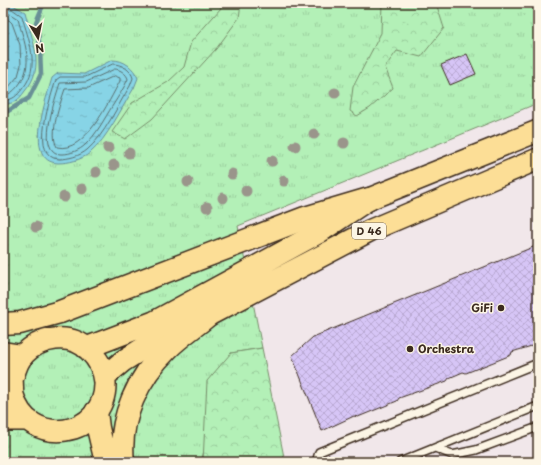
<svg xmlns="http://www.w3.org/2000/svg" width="541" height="465" font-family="'Playpen Sans',sans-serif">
  <defs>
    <pattern id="grass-tufts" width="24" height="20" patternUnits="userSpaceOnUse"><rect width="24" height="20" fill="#b3f0b7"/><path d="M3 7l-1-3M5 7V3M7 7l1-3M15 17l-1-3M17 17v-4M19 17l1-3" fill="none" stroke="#9bce9d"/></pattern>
    <pattern id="forest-crowns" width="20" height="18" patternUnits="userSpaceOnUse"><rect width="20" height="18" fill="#b3f0b7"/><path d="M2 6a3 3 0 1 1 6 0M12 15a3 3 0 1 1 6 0" fill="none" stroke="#9bce9d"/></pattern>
    <pattern id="water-ripples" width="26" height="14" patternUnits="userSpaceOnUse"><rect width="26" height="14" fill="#87d4e6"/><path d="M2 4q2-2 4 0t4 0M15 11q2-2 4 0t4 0" fill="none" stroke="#75b6c5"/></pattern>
    <pattern id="building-cross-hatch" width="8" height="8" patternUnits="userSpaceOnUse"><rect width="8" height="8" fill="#d6c5f6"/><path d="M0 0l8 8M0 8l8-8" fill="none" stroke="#b9a9d2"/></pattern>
  </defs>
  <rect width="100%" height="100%" fill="#f1e7ea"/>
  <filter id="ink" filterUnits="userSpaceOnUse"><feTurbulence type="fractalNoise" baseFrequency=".025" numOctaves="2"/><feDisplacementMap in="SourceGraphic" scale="8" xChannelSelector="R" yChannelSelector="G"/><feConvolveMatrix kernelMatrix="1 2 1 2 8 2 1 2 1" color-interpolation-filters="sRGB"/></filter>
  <g filter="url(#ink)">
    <!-- grass -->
    <path fill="url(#grass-tufts)" stroke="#778d6a" d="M 3,3 L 538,3 L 538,103 L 238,226 L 262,348 L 231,353 L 202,458 L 203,462 L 3,462 Z"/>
    <!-- forest -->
    <path fill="url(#forest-crowns)" stroke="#778d6a" d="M 219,3 L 241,3 L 239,18 L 216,49 L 152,119 L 125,139 L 112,132 L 132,103 L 168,82 L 184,67 L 191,42 L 221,8 Z
      M 382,3 L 436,3 L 444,28 L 421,57 L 397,51 L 385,67 L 393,88 L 370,108 L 357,116 L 350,111 L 353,87 L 381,33 Z
      M 262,348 L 285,462 L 203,462 L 207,381 L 231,353 Z"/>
    <!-- water -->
    <path fill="url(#water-ripples)" stroke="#699096" d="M 3,5 L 13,5 L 25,12 C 32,40 46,67 25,91 C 18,101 15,103 3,105 Z
      M 112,60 C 124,60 133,67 138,78 L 134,88 C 122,107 107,139 90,153 C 81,160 69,163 58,163 C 23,162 47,96 52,78 L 58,73 L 84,74 Z"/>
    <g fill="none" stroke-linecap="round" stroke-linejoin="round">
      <!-- shore -->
      <path stroke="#596e6e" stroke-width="1" d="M 3,9 L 12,9 L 22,16 C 28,39 41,66 23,88 C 16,97 14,99 3,101
        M 3,14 L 10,14 L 18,19 C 24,42 35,65 18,86 C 13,92 10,94 3,96
        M 3,20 L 9,20 L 12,23 L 20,45 L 21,65 L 18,76 L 8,88 L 3,90
        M 113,64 C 122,64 131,70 133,78 L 130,86 C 118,105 104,136 87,150 C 80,156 68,159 59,159 C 29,158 51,96 56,80 L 60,77 L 85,77 Z
        M 115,69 C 120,69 127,74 128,79 C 124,88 118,97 113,105 C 104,119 97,134 85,145 C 80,150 70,154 63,154 C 34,156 56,97 60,83 L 86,82 Z
        M 115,76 L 120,78 L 120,81 C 109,101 85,154 57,147 C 49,133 60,104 65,89 L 88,88 Z"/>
      <!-- stream -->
      <path stroke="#699096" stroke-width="4.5" d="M 3,112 L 8,111 L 29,98 L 41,74 L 40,47 L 36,22 L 44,3"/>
    </g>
    <!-- building -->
    <path fill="url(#building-cross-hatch)" stroke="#3b2a1e" d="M 467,54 L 476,74 L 450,85 L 441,65 Z
      M 538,245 L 538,344 L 512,352 L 511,355 L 466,373 L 463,372 L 449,378 L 447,381 L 399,398 L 397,401 L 358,417 L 354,416 L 322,431 L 292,356 L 313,337 Z"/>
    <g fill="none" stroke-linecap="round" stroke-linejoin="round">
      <!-- service casing -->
      <g stroke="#3b2a1e" stroke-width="10">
        <path id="service" d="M 435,448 L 452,455 L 476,450 L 538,427
          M 318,462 L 317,459 L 319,452 L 538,363
          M 400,462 L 538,406"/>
      </g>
      <!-- primary casing -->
      <g stroke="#3b2a1e" stroke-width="24">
        <path id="primary" d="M 86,348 L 154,322 L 318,233 L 369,199 L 538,131
          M 104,377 L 123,361 L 150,344 L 207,316 L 371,230 L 538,159
          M 3,387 L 12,380 C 15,371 17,362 23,355 C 40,337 70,332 89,350 C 98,359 104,370 105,382 C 107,438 27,450 13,395 C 12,391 13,385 12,380
          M 3,420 L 28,420"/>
      </g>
      <!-- trunk casing -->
      <g stroke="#3b2a1e" stroke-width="25">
        <path id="trunk" d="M 3,324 L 20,323 L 60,312 L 305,218 L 369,199
          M 3,353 L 22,356
          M 96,412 L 98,428 L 106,462
          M 123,462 C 118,419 138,377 168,348 C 180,336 194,327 207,316"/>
      </g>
      <!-- service -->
      <use href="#service" stroke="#fcf5e5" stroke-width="7"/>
      <!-- primary -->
      <use href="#primary" stroke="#fcde96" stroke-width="21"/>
      <!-- trunk -->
      <use href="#trunk" stroke="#fcde96" stroke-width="22"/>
    </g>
    <!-- trees -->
    <g fill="#9a958b">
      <circle cx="335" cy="93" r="5.5"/>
      <circle cx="314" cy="134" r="5.5"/>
      <circle cx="344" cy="143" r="5.5"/>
      <circle cx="295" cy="146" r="5.5"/>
      <circle cx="108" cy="148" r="5.5"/>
      <circle cx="129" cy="153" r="5.5"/>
      <circle cx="272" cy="161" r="5.5"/>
      <circle cx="114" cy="165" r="5.5"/>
      <circle cx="96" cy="172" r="5.5"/>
      <circle cx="232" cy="174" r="5.5"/>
      <circle cx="284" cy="181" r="5.5"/>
      <circle cx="188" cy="182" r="5.5"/>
      <circle cx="82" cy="189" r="5.5"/>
      <circle cx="246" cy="191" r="5.5"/>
      <circle cx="64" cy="197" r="5.5"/>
      <circle cx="223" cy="198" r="5.5"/>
      <circle cx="207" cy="207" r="5.5"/>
      <circle cx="36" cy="227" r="5.5"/>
    </g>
  </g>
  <!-- markers -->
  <g fill="#3b2a1e" stroke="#fcf5e5" stroke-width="1.5">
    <circle cx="501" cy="308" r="4"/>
    <circle cx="410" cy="349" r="4"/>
  </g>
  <g text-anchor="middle" stroke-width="3" stroke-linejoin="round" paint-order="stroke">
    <!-- shield labels -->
    <rect fill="#fcf5e5" stroke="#75675a" stroke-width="1" x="352" y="223" width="34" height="16" rx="3"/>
    <g font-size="10" font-weight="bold" fill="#3b2a1e">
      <text x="369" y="235">D 46</text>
    </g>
    <!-- poi labels -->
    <g font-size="11" font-weight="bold" fill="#3b2a1e" stroke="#fcf5e5" text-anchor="end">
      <text x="493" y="312">GiFi</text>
      <text x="418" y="353" text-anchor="start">Orchestra</text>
    </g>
  </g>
  <!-- margin -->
  <rect width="541" height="465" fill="none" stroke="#fcf5e5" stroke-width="16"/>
  <rect x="8" y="8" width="525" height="449" fill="none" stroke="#3b2a1e" stroke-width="1.5" filter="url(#ink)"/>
  <!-- north arrow -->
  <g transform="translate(38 38) rotate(170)" stroke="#fcf5e5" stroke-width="3" paint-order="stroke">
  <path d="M0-3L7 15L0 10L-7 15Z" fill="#3b2a1e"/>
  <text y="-6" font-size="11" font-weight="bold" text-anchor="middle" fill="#3b2a1e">N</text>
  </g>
</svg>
